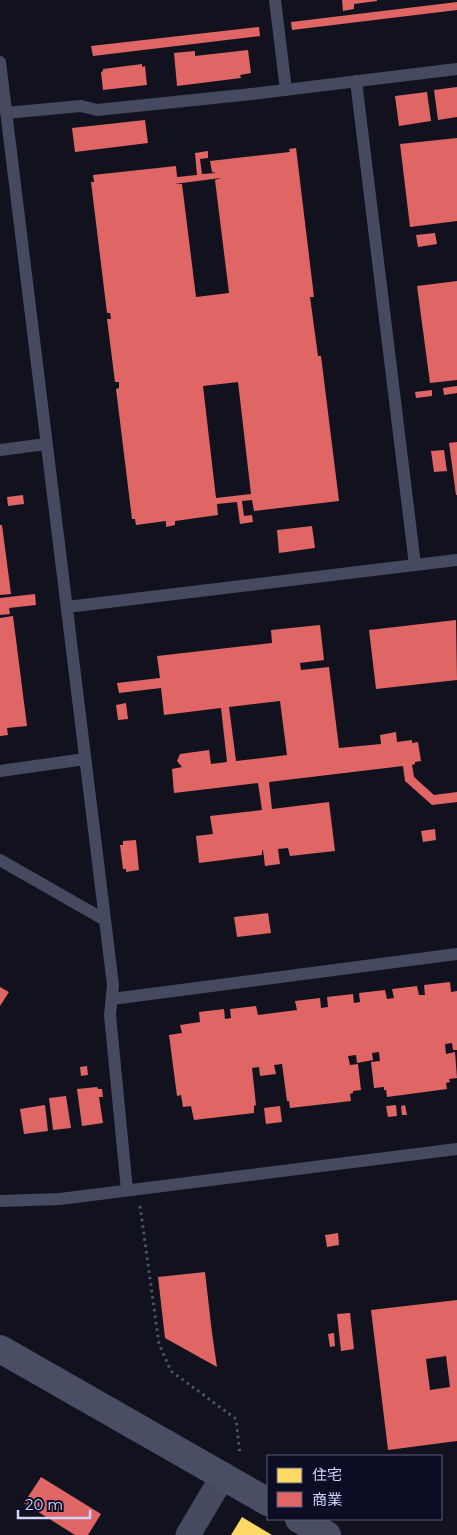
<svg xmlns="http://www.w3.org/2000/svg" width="457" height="1535" font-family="Montserrat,'Noto Sans JP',sans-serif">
  <rect width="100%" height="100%" fill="#12121e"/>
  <!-- homes -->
  <path fill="#ffd966" d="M 242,1517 L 272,1535 L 231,1535 Z"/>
  <!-- shops -->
  <path fill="#e06666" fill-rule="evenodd" d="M 342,0 L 377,0 L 377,1 L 354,4 L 354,9 L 343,11 Z
    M 457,2 L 457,10 L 292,30 L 291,22 Z
    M 259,27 L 260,36 L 93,56 L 91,46 Z
    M 248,50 L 251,73 L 240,75 L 241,78 L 177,86 L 174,53 L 195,51 L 195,56 Z
    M 142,64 L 142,67 L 145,66 L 147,85 L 103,90 L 101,72 L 103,71 L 103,69 Z
    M 457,87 L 457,117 L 438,120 L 434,90 Z
    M 427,92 L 431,121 L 399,126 L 395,96 Z
    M 145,120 L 148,143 L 75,152 L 72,128 Z
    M 457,138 L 457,221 L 410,227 L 400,144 Z
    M 296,148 L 314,297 L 310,297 L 318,356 L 321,356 L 339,501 L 254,511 L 252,500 L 242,501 L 244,516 L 252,515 L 253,522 L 240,524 L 237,502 L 217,504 L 218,515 L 175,521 L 175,525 L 166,527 L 166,521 L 136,525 L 135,519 L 132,519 L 116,389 L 119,388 L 119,382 L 115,382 L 107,319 L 111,319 L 110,313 L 107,313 L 91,182 L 94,182 L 93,175 L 176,166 L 177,177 L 197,175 L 195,153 L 208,151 L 208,158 L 200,159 L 202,174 L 216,173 L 212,172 L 210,161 L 290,152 L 289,149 ZM 221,178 L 215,180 L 229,293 L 196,297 L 182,184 L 174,184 ZM 238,382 L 251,494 L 216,498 L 203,386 Z
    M 435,233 L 437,244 L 418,247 L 416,235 Z
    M 457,281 L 457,380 L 430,383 L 417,286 Z
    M 457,386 L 457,393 L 444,395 L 443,388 Z
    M 432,390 L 432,396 L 416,398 L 415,392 Z
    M 457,442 L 457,495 L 456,495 L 449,443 Z
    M 444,450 L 447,471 L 434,472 L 431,451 Z
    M 23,495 L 24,504 L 8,506 L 7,497 Z
    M 0,525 L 2,525 L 11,594 L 0,595 Z
    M 312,526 L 315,548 L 279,553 L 277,530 Z
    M 35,594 L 36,605 L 9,608 L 10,614 L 0,615 L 0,598 Z
    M 13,616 L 27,726 L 7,728 L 8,735 L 0,736 L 0,618 Z
    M 456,620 L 457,680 L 376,689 L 369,630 Z
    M 320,625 L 324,660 L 300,663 L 301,670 L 329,667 L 339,748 L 381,744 L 380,735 L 396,732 L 397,742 L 412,740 L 412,743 L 418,742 L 421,761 L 415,762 L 415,764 L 412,765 L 414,777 L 434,795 L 457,792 L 457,802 L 432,805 L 405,781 L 403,766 L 269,782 L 272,809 L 329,802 L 335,851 L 290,856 L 288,848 L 278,849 L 280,864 L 265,866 L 263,850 L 262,851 L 262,855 L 199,863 L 196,836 L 213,834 L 210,816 L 262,810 L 258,783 L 174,793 L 172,769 L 182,767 L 177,761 L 180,754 L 209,750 L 211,764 L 227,762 L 221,708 L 164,715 L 161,688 L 119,693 L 117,683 L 160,678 L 157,656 L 272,643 L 271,630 ZM 280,701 L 287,755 L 236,761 L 229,707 Z
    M 126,703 L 128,719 L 118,720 L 116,705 Z
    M 435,829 L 436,840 L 423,842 L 421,831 Z
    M 136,840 L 139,870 L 126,872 L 126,869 L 123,869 L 120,845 L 123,845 L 123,841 Z
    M 268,913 L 271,933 L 237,937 L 234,917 Z
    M 450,982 L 451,992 L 457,991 L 457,1050 L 453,1050 L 452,1043 L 445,1044 L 446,1054 L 455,1052 L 457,1078 L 449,1079 L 450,1082 L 446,1083 L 447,1089 L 387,1097 L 386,1090 L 384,1090 L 384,1087 L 374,1088 L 371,1062 L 380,1061 L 379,1052 L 372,1053 L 373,1060 L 357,1063 L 356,1055 L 348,1056 L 350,1065 L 358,1064 L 361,1090 L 353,1091 L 353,1093 L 350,1094 L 351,1101 L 290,1108 L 289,1101 L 287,1101 L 282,1064 L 274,1065 L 276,1074 L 260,1076 L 259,1067 L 252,1068 L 256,1105 L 254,1106 L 254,1113 L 194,1120 L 191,1106 L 183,1107 L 181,1095 L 177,1096 L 169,1035 L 182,1033 L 180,1025 L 200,1022 L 199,1012 L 224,1009 L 225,1019 L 231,1018 L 230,1009 L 256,1006 L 258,1015 L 297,1010 L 295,1001 L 320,998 L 321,1008 L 328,1007 L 327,997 L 353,994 L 354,1003 L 360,1002 L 359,993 L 385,990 L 387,999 L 394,998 L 392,989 L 417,986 L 419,995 L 425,995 L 424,985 Z
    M 0,987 L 9,992 L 0,1006 Z
    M 87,1066 L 88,1075 L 81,1076 L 80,1067 Z
    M 97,1087 L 98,1089 L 102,1089 L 103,1097 L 99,1097 L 103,1123 L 82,1126 L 77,1089 Z
    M 66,1096 L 71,1128 L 53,1130 L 49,1098 Z
    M 45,1105 L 48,1131 L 24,1134 L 20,1109 Z
    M 396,1105 L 397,1116 L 388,1117 L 386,1106 Z
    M 405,1105 L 407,1115 L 402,1115 L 401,1106 Z
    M 280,1106 L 282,1122 L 266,1124 L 264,1108 Z
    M 338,1233 L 339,1245 L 327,1247 L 325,1235 Z
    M 205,1272 L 212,1333 L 217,1367 L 165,1338 L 158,1277 Z
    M 457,1300 L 457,1441 L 388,1450 L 371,1310 ZM 446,1356 L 450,1387 L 430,1390 L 426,1359 Z
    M 350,1313 L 354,1349 L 341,1351 L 337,1314 Z
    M 334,1333 L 335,1346 L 330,1347 L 328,1334 Z
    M 41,1477 L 101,1514 L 88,1535 L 75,1535 L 24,1503 Z"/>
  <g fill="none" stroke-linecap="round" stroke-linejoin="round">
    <!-- path -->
    <path stroke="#445961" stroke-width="3" stroke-dasharray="2.5 4" stroke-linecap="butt" d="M 140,1206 L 159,1344 L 171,1371 L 236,1419 L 240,1455"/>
    <!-- lane -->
    <path stroke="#464a60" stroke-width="12" d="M 275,0 L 286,90
      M 0,62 L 113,985 L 110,1015 L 127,1190
      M 356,81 L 415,565
      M 6,113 L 81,106 L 97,110 L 252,94 L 457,69
      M 0,450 L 46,444
      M 67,607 L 457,560
      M 0,771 L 85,759
      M 0,860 L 105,920
      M 112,999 L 457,954
      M 0,1201 L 60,1199 L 457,1149"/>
    <!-- street -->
    <path stroke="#464a60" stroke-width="25" d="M 188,1535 L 223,1476"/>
    <!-- secondary -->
    <path stroke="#494e65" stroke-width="28" d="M 0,1349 L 268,1502
      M 299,1519 L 327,1535"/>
  </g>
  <!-- legend -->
  <rect x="267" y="1455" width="175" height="65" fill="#0c0d24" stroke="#5a5d7c"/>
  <rect x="277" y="1468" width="25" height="15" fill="#ffd966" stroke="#5a5d7c"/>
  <text x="312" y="1480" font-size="15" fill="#cfd4ff">住宅</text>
  <rect x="277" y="1492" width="25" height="15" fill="#e06666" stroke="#5a5d7c"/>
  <text x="312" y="1505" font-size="15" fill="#cfd4ff">商業</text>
  <!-- scale -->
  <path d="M18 1510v8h72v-8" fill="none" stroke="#cfd4ff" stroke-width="2.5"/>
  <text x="25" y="1510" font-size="15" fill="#cfd4ff" stroke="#0c0d24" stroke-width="4" paint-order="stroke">20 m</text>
</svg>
